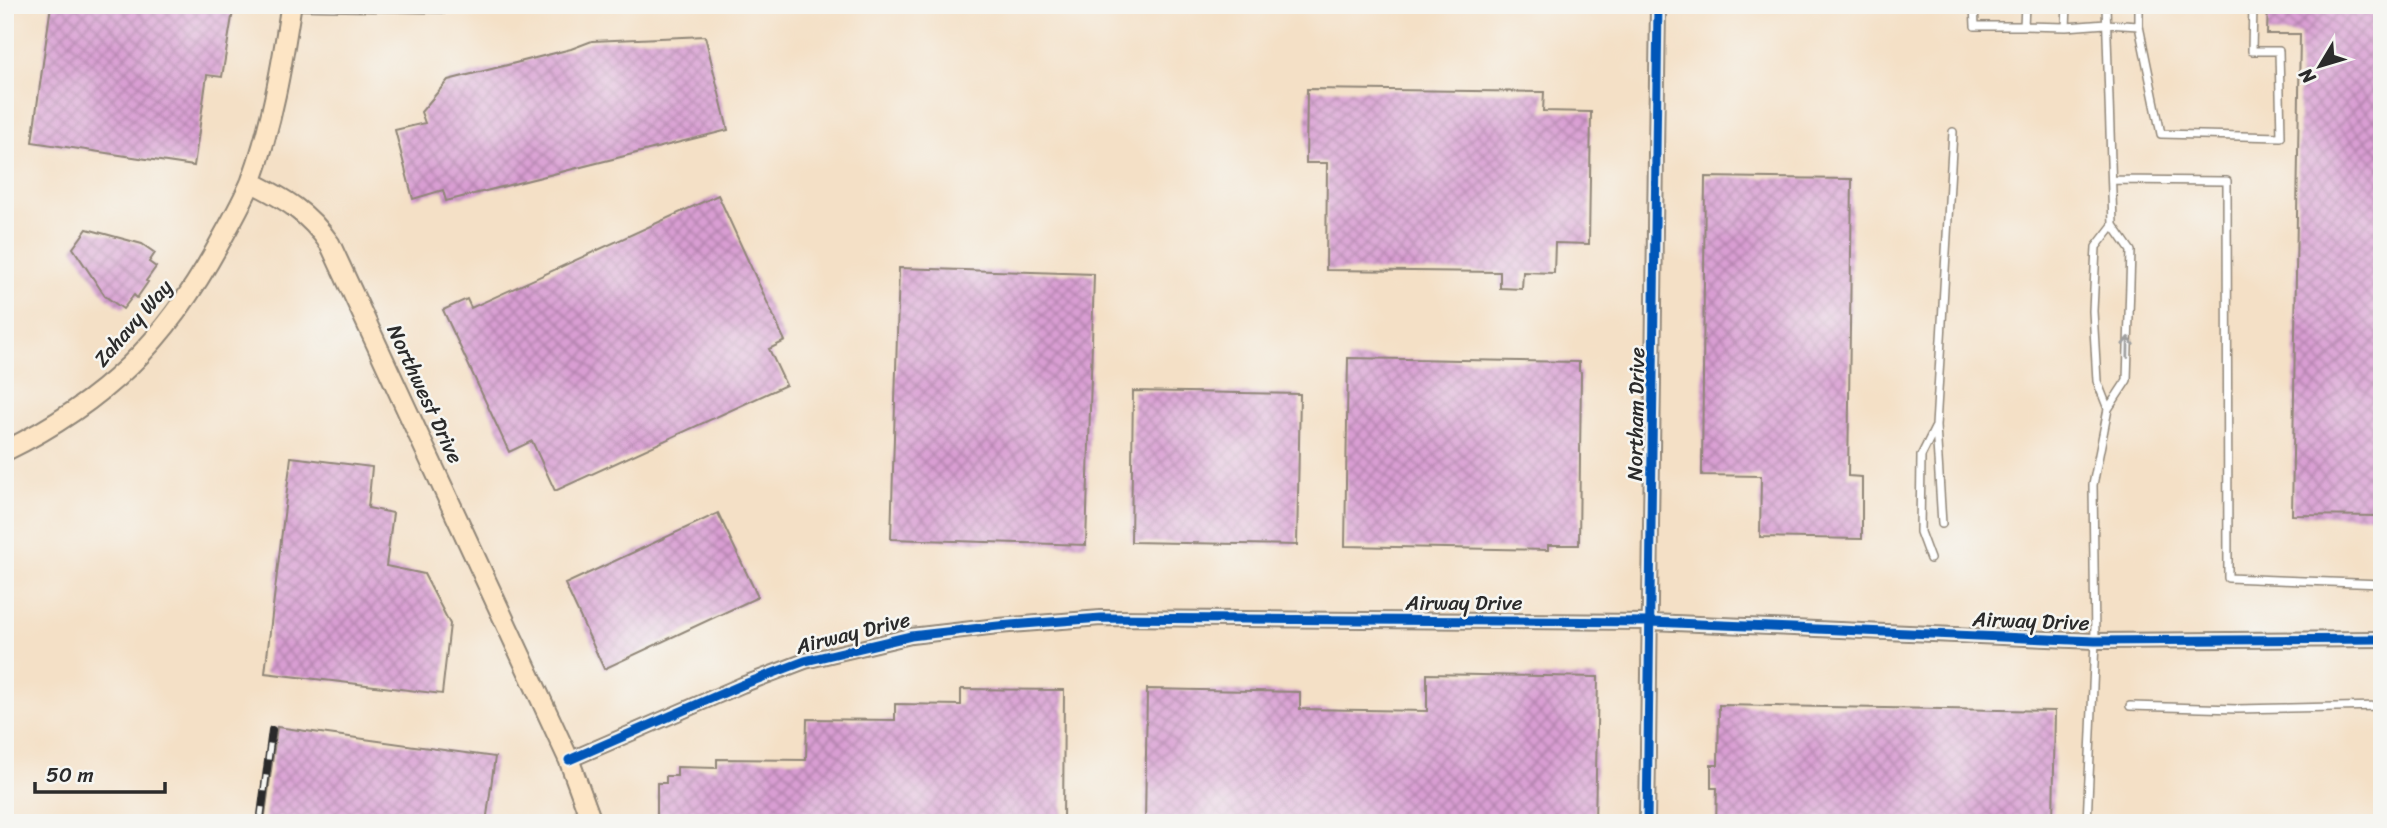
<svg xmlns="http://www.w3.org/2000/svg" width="2387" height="828" font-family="Sriracha,sans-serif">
  <defs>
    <pattern id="building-cross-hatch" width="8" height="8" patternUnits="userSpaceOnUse" patternTransform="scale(1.75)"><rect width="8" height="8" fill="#d99ed3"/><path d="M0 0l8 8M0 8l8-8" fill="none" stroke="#b081ab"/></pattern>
  </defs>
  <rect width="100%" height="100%" fill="#f6f6f2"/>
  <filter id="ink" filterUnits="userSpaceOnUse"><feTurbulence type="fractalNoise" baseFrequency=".0143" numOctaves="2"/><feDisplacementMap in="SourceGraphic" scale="14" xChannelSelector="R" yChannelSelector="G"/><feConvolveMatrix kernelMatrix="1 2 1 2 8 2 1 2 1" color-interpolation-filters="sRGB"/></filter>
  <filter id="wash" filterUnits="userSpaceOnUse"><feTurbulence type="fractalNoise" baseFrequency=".00686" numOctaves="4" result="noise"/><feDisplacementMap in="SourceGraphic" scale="28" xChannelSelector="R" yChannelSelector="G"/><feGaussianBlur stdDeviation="1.57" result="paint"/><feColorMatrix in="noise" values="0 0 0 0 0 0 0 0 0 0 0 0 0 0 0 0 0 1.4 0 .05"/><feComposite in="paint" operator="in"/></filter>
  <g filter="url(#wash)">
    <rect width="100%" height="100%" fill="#f4e0c6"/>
    <g id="blocks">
      <!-- building -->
      <path fill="url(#building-cross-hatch)" d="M 51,5 L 234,5 L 222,77 L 207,75 L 194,166 L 32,142 Z
        M 2268,5 L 2382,5 L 2382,516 L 2292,515 L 2300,34 L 2267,34 Z
        M 705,36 L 728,130 L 446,201 L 443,190 L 413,199 L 395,130 L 425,123 L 421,112 L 448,80 L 571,49 L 592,41 Z
        M 1307,89 L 1544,92 L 1543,111 L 1591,112 L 1589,244 L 1555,243 L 1554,273 L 1523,272 L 1522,289 L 1500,288 L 1500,272 L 1326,270 L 1327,163 L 1306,163 Z
        M 1705,177 L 1852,179 L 1848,476 L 1862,477 L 1862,539 L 1760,537 L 1761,476 L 1702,475 Z
        M 718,195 L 785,341 L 769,349 L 786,385 L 555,491 L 532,441 L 509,452 L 443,310 L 467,299 L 471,308 Z
        M 87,229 L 142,244 L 155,253 L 149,262 L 156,267 L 146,281 L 148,282 L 137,298 L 134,295 L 123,309 L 105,296 L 73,248 Z
        M 899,268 L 1094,274 L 1086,545 L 891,539 Z
        M 1348,358 L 1579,362 L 1579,371 L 1581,372 L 1579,545 L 1548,545 L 1548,550 L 1345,546 Z
        M 1133,391 L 1300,394 L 1297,545 L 1131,542 Z
        M 291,457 L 372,467 L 368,508 L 393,513 L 386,566 L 424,574 L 450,624 L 442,694 L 265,673 Z
        M 718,513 L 758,597 L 604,669 L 565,584 Z
        M 1427,674 L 1598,677 L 1595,823 L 1145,823 L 1147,689 L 1300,692 L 1300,709 L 1427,711 Z
        M 961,689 L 1064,690 L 1063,823 L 657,823 L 657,783 L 666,783 L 666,776 L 677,776 L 677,767 L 717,768 L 717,759 L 806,760 L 807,719 L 895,720 L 895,704 L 961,705 Z
        M 1719,705 L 2055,711 L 2053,823 L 1716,823 L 1717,788 L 1711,788 L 1711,765 L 1718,765 Z
        M 277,727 L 495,757 L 486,823 L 264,823 Z"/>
    </g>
  </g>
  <g filter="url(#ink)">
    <use href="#blocks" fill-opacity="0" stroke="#908678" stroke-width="2"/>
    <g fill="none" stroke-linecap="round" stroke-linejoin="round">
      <!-- lane casing -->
      <g stroke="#908678" stroke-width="10">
        <path id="lane" d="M 1974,5 L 1975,26 L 2024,26 L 2025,5
          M 2067,5 L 2066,27 L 2106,24 L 2139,26
          M 2139,5 L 2139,26 L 2161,134 L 2281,137 L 2279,51 L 2252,51 L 2253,5
          M 294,6 L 448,9 L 468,5
          M 2024,26 L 2066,27
          M 2112,180 L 2227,181 L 2228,578 L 2382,584
          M 2108,409 L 2097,381 L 2093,311 L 2096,247 L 2113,225
          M 1942,524 L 1936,426 L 1953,132
          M 1930,559 L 1920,532 L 1921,456 L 1935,428
          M 2130,706 L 2237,709 L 2382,706
          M 2087,823 L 2095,641 L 2093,485 L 2108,409 L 2127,380 L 2131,251 L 2113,225 L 2106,5"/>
      </g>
      <!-- street casing -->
      <g stroke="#908678" stroke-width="18">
        <path id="street" d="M 569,760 L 742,685 L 805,661 L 911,636 L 998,626 L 1101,618 L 1651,622 L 2095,641 L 2382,639
          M 1647,823 L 1658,5"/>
      </g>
      <!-- secondary casing -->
      <g stroke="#908678" stroke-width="23">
        <path id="secondary" d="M 251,182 C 285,199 308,212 330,244 L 569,760 L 592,823
          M 5,451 C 105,402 166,341 219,244 C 230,224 242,203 251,182 C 272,125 282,65 291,5"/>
      </g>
      <!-- lane -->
      <use href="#lane" stroke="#fff" stroke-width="7"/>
      <!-- street -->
      <use href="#street" stroke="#fff" stroke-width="14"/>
      <!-- secondary -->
      <use href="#secondary" stroke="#fde5c5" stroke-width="19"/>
      <!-- rail casing -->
      <g stroke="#2b2b2b" stroke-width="8">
        <path id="rail" d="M 260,823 L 272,730"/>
      </g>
      <!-- rail -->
      <use href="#rail" stroke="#f6f6f2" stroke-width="5" stroke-dasharray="16" stroke-linecap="butt"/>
      <!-- cycleway casing -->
      <g stroke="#f6f6f2" stroke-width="13">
        <path id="cycleway" d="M 569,760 L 742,685 L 805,661 L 911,636 L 998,626 L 1101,618 L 1651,622 L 2095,641 L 2382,639
          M 1647,823 L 1658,5"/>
      </g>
      <!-- cycleway -->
      <use href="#cycleway" stroke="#0057b8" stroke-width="9"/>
    </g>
    <!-- one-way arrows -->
    <defs><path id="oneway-shaft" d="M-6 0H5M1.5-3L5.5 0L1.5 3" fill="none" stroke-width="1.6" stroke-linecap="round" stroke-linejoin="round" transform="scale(1.75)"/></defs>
    <use stroke="#a0a0a0" href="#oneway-shaft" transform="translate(2128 347) rotate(-89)"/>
  </g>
  <g text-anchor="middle" stroke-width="5" stroke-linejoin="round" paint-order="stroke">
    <!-- street labels -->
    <g font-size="21" fill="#2b2b2b" stroke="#f6f6f2">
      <text transform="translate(133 323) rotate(-49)" y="7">Zahavy Way</text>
      <text transform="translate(425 394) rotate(65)" y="7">Northwest Drive</text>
      <text transform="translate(1636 414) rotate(-89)" y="7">Northam Drive</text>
      <text x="1464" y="610">Airway Drive</text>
      <text transform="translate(2031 621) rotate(2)" y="7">Airway Drive</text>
      <text transform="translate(853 633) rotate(-14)" y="7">Airway Drive</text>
    </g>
  </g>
  <!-- margin -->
  <rect width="2387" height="828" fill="none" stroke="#f6f6f2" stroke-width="28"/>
  <!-- north arrow -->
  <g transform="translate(2320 66) rotate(232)" stroke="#f6f6f2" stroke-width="5" paint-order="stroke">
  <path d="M0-5L12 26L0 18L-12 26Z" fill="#2b2b2b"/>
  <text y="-10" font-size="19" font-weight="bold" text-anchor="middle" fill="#2b2b2b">N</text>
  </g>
  <!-- scale -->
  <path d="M35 782v10h130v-10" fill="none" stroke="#2b2b2b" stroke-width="3.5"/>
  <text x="46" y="782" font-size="21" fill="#2b2b2b" stroke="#f6f6f2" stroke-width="5" paint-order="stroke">50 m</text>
</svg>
